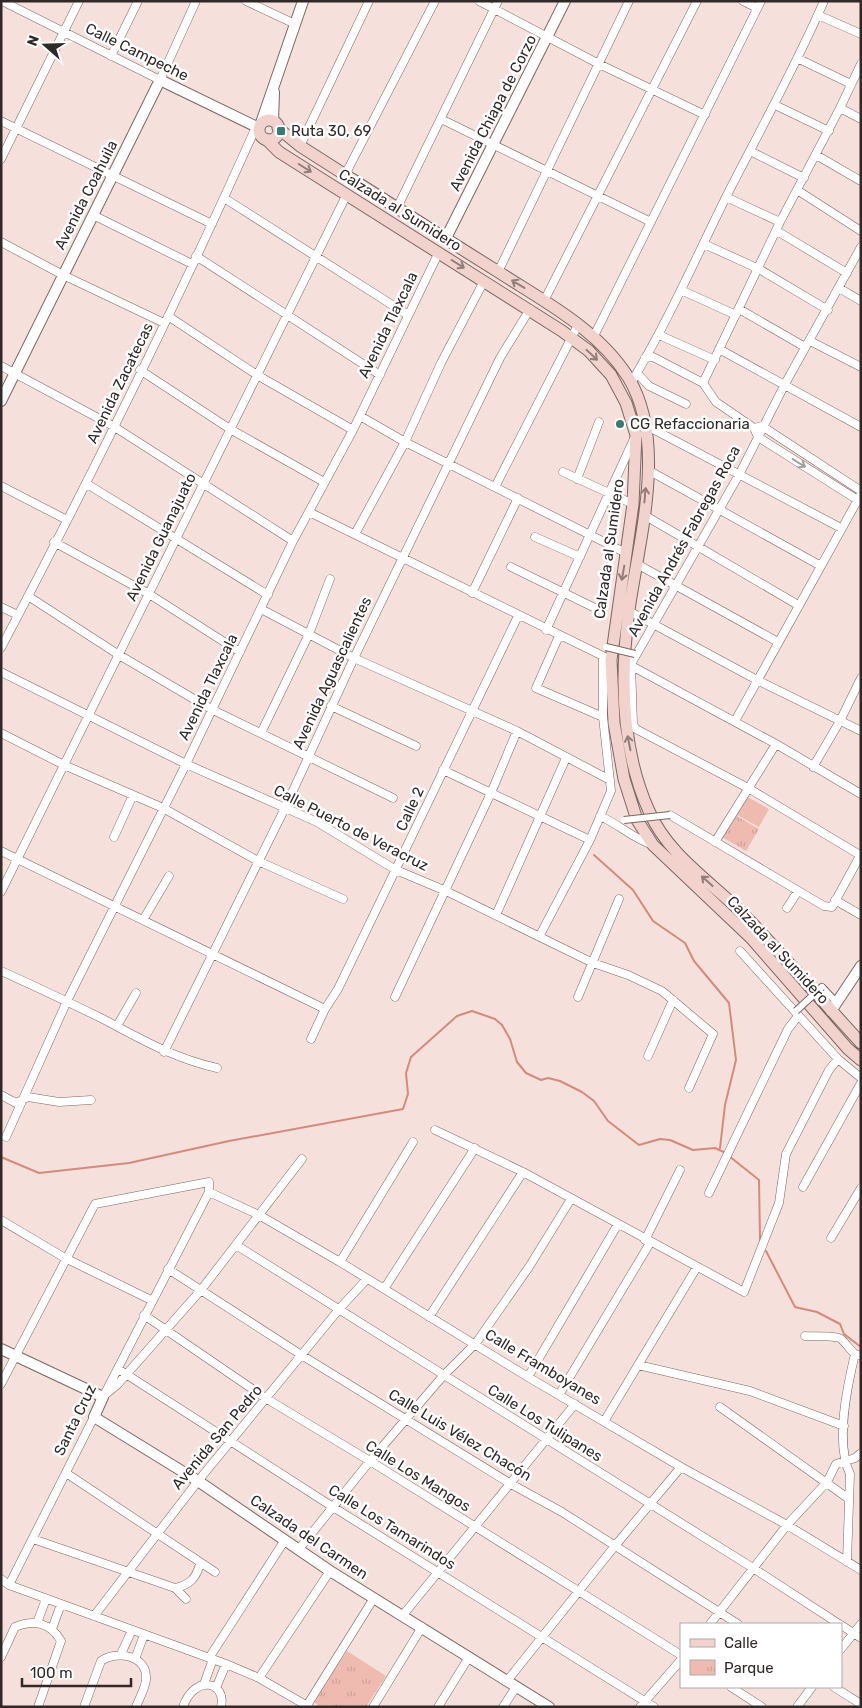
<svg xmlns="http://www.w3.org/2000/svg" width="862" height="1708" font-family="Rubik,sans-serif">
  <defs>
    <pattern id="park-tufts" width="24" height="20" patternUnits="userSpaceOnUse" patternTransform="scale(1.25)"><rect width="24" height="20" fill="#efbbb1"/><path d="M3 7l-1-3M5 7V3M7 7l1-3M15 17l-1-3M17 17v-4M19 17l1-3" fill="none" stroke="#cda198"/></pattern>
  </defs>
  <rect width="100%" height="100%" fill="#f6e0dc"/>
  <!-- park -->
  <path fill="url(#park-tufts)" d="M 735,815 L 759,829 L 746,851 L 722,837 Z
    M 347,1651 L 386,1676 L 366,1707 L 320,1707 L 313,1701 Z"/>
  <!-- pitch -->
  <path fill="#efbbb1" d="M 746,796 L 769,809 L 759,827 L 735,814 Z"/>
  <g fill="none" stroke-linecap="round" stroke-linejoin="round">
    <!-- stream -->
    <path stroke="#d48a7c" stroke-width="2" d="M 594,855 L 633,890 L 653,921 L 685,943 L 694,961 L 729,1003 L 736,1060 L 725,1105 L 720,1148
      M 729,1156 L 759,1180 L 760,1240
      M 1,1157 L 39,1173 L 129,1163 L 229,1141 L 403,1109 L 408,1094 L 406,1073 L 411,1057 L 457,1016 L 472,1011 L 495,1019 L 502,1025 L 510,1039 L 517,1062 L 526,1073 L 541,1080 L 548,1078 L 560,1081 L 582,1092 L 594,1101 L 608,1121 L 639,1145 L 660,1139 L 670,1140 L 693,1150 L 715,1148 L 726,1153
      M 766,1251 L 795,1307 L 817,1312 L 840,1324 L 844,1334 L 861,1347"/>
    <!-- pedestrian casing -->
    <g stroke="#7b6864" stroke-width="8">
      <path id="pedestrian" d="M 822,987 L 837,1003"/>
    </g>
    <!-- minor casing -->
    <g stroke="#7b6864" stroke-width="9">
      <path id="minor" d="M 2,1 L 160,80 L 196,1
        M 246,1 L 295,24
        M 479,1 L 599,64 L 705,115
        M 743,1 L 757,8
        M 818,15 L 861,34
        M 111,56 L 138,1
        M 799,59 L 851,84
        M 775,105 L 829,131
        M 840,108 L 861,119
        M 441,119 L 651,222
        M 1,121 L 212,224
        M 300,146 L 369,1
        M 750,151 L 804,178
        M 816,155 L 861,181
        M 1,159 L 79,1
        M 345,175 L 435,1
        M 797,190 L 861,231
        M 726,197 L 780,222
        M 224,198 L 408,315
        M 397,208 L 498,1
        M 93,215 L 192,264
        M 777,231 L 847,273
        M 1,242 L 63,275 L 164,323
        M 704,244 L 759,269 L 828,310
        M 196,256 L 380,375
        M 498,272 L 629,1
        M 839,288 L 861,301
        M 681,290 L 736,315
        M 544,301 L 697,1
        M 739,309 L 805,347
        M 168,316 L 257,375 L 353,430
        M 659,335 L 715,360
        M 593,338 L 761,1
        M 810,341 L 861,367
        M 719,349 L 861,427
        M 645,358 L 653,357 L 703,383 L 716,402 L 754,428 L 758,437
        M 1,366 L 113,426 L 293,541
        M 140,370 L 230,429 L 324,482
        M 637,373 L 649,386 L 686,404
        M 631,383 C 667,323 695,260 726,197 C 759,132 795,68 824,1
        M 703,383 L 780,222 L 840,108 L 861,64
        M 360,416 L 405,442 L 626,553
        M 647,426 L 841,528
        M 758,427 L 762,426 L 861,491
        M 758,437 L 861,502
        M 648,470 L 821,566
        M 563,472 L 633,504
        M 577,479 L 599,422
        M 87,484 L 268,595
        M 1,486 L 67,520
        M 495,487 L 578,325
        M 309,512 L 611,660
        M 644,515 L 798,605
        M 355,534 L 405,442 L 441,363 L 484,281
        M 535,537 L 580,557
        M 54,542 L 149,594 L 240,652
        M 637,564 L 778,642
        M 511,567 L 593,607
        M 472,593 L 518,498
        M 28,596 L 119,655 L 211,709 L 393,798
        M 1,607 L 18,615
        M 261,609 L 354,658 L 517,731 L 610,780
        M 629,611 L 757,680 L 861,731
        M 546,630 L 634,439
        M 559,636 L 536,688 L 603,717
        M 1,648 C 91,477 177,304 256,127
        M 628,664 L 776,744 L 861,794
        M 1,672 L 186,764 L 317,822 L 396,870 L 446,891 L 593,963 L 628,975 L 662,991 L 713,1034 L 689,1088
        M 331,706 L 416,746
        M 735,721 L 861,494
        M 1,733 L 64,765 L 163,808 L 258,861 L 343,899
        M 261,733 L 309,634 L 330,579
        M 813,767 L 840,721 L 861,678
        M 443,770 L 590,840
        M 670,815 L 824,906 L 832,907 L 861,854
        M 600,816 C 620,825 632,838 653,845
        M 114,837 L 133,795
        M 715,842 L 776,744
        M 1,851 L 325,1009
        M 860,855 L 748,788 L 636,729 L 633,725 L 631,664 L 740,473 L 785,384 L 861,247
        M 1,892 L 347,194
        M 835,900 L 861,915
        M 787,908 L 798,891
        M 496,915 L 566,758
        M 143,920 L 169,876
        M 540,935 L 590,840 L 611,791 L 603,717 L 603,657
        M 740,951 L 838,1059 L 861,1078
        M 1,971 C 35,986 68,1002 101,1018 C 141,1039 173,1058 217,1068
        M 395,997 L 491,793 L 517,731
        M 578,997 L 619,899
        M 117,1026 L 136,993
        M 311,1039 L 325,1009 L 338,989 L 518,616
        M 164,1052 L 285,808 L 354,658 L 500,358 L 530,309
        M 648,1056 L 673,1000
        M 1,1095 L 16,1103 L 28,1097 L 59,1102 L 91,1100
        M 435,1130 L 523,1172 L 744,1292 L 779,1203 L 786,1154 L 829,1070 L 838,1059
        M 6,1137 L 67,1001 L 186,764 L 293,541 L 353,430 L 439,252
        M 803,1187 L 861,1083
        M 209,1192 L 259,1215 L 340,1262 L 528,1377 L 681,1467 L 787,1525 L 861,1570
        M 709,1193 L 788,1029 L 798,1016
        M 1,1220 L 65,1258 L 151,1300
        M 831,1238 L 861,1188
        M 645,1240 L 680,1170
        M 236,1245 L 753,1568 L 839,1624
        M 340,1262 L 413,1142
        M 168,1269 L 303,1356 L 511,1484 L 562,1512 L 738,1624
        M 384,1289 L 475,1148
        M 144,1315 L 267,1399 L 370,1461 L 681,1655
        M 429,1317 L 523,1172
        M 805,1336 C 813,1337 836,1335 841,1339 C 846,1343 850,1350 855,1354
        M 638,1365 L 750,1391 L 844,1426
        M 118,1369 L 333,1507 L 654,1707
        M 528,1377 L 618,1224
        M 1,1384 L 95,1204 L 209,1182 L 209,1192 L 103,1397
        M 106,1394 L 117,1385 L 201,1290 L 302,1159
        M 559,1395 L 650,1243
        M 720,1407 L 849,1499
        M 605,1420 L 697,1267
        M 66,1473 L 215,1572
        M 33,1539 L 175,1588 L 186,1599
        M 299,1549 L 370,1461 L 443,1376 L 476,1343 L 529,1267 L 571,1199
        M 847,1562 L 850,1474 C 835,1443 847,1387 855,1354 L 861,1356
        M 1,1579 L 9,1585 L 226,1664 L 259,1678 L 309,1707
        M 9,1585 L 94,1417
        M 175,1588 C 190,1585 196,1578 200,1564
        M 403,1615 L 575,1404
        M 94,1616 L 198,1481 L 340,1308 L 367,1279
        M 37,1623 L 46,1599
        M 710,1624 L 787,1525 L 827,1482 L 836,1464 L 855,1458 L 861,1453
        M 841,1625 L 861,1638
        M 52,1629 L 61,1604
        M 841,1649 L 861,1624
        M 121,1654 L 132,1630
        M 1,1657 L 15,1627 C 34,1619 51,1623 61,1641 L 38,1707
        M 209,1658 L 285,1540
        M 135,1659 L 144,1635
        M 259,1678 L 330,1571
        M 507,1681 L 614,1547 L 681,1467
        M 204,1684 L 213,1659
        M 731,1687 L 762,1707
        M 834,1687 L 861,1704
        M 216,1688 L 226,1664
        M 84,1707 L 101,1661 C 117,1650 148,1655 146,1680 C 145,1689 139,1699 136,1707
        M 183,1707 C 195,1673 227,1682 221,1707
        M 306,1707 L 374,1598
        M 373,1707 L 422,1627
        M 438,1707 L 469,1657
        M 503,1707 L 516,1687
        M 640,1707 L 681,1660
        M 797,1707 L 812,1687"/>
    </g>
    <!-- tertiary casing -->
    <g stroke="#7b6864" stroke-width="12">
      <path id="tertiary" d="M 273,121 L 274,92
        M 261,123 L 303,1
        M 446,238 L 565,1
        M 1,401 L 160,80 L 259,128
        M 831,1011 L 861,966
        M 1,1349 L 103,1397 L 94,1417 L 198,1481 L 330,1571 L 549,1707"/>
    </g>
    <!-- secondary casing -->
    <g stroke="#7b6864" stroke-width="13">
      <path id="secondary" d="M259 130a10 10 0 1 1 20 0a10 10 0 1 1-20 0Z
        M 278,128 L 300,146 C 366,188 431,230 497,271 C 543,301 598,329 628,377 C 668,442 639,539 629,610 C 620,677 621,749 649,811 C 669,858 718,886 751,922 C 789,962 824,1003 861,1043
        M 266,139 L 279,152 L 562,331 L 589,351 L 611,375 L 626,403 L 636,435 L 633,504 L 611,660 L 614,723 L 624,779 L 637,820 L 653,845 L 751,938 L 848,1049 L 861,1060"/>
    </g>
    <!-- pedestrian -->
    <use href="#pedestrian" stroke="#fff" stroke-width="6"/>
    <!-- minor -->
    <use href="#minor" stroke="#fff" stroke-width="8"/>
    <!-- tertiary -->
    <use href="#tertiary" stroke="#fff" stroke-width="10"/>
    <!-- secondary -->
    <use href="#secondary" stroke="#f1d2cc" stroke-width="11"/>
    <!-- pedestrian-bridge casing -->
    <g stroke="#7b6864" stroke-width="8" stroke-linecap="butt">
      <path id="pedestrian-bridge" d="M 606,647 L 635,654
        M 624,820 L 670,815
        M 796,1011 L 822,987"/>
    </g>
    <!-- pedestrian-bridge -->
    <use href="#pedestrian-bridge" stroke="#fff" stroke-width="6"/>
  </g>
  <!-- one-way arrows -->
  <defs><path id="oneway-shaft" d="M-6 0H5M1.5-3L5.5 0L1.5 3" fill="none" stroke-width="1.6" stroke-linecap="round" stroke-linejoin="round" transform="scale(1.25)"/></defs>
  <g stroke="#917e7a">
    <use href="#oneway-shaft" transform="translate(305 168) rotate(32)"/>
    <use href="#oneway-shaft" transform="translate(458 264) rotate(32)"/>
    <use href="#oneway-shaft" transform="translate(518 284) rotate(-149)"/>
    <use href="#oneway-shaft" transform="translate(592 355) rotate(43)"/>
    <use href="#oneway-shaft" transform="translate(645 495) rotate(-85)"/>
    <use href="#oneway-shaft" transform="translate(623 573) rotate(100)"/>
    <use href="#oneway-shaft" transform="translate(629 743) rotate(-101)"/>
    <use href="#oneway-shaft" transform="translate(707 881) rotate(-138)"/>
  </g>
  <use stroke="#a29f9e" href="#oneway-shaft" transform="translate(799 463) rotate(32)"/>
  <!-- markers -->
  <g fill="#377c70" stroke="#fff" stroke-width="2">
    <rect x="276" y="126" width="10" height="10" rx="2.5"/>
    <circle cx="620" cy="424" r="5"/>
  </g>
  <g text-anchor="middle" stroke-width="5" stroke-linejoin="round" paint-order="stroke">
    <!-- street labels -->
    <g font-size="15" fill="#312928" stroke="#fff">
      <text transform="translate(137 52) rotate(26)" y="5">Calle Campeche</text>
      <text transform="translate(493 113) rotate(-63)" y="5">Avenida Chiapa de Corzo</text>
      <text transform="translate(86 195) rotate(-63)" y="5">Avenida Coahuila</text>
      <text transform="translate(400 210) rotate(32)" y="5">Calzada al Sumidero</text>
      <text transform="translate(388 325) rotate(-64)" y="5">Avenida Tlaxcala</text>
      <text transform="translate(120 383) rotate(-64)" y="5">Avenida Zacatecas</text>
      <text transform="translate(161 537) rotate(-64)" y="5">Avenida Guanajuato</text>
      <text transform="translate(684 541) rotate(-61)" y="5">Avenida Andrés Fabregas Roca</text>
      <text transform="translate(609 549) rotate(-82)" y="5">Calzada al Sumidero</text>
      <text transform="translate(332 673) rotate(-65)" y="5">Avenida Aguascalientes</text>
      <text transform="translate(208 687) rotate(-64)" y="5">Avenida Tlaxcala</text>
      <text transform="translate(410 809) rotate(-65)" y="5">Calle 2</text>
      <text transform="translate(351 828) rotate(27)" y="5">Calle Puerto de Veracruz</text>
      <text transform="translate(778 950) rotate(47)" y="5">Calzada al Sumidero</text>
      <text transform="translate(543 1367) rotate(31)" y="5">Calle Framboyanes</text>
      <text transform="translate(75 1420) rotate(-64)" y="5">Santa Cruz</text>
      <text transform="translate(545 1423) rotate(32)" y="5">Calle Los Tulipanes</text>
      <text transform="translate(460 1435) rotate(31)" y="5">Calle Luis Vélez Chacón</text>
      <text transform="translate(217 1437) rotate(-50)" y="5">Avenida San Pedro</text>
      <text transform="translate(418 1476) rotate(32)" y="5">Calle Los Mangos</text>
      <text transform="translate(392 1527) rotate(32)" y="5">Calle Los Tamarindos</text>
      <text transform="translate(309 1537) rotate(34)" y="5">Calzada del Carmen</text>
    </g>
    <!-- poi labels -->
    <g font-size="15" fill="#312928" stroke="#fff" text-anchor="start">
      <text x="291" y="136">Ruta 30, 69</text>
      <text x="630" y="429">CG Refaccionaria</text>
    </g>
  </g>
  <!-- border -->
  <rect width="862" height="1708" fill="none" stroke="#312928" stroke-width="5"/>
  <!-- legend -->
  <rect x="680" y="1623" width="162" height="65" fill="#ffffff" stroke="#ada9a9"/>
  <rect x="690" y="1639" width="25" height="8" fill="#f1d2cc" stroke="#ada9a9"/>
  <text x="724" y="1648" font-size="15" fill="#312928">Calle</text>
  <rect x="690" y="1660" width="25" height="15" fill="url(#park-tufts)" stroke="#ada9a9"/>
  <text x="724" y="1673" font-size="15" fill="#312928">Parque</text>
  <!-- north arrow -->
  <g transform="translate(45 45) rotate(290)" stroke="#ffffff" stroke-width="4" paint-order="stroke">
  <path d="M0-4L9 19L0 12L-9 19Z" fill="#312928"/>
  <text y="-8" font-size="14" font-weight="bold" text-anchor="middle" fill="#312928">N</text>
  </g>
  <!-- scale -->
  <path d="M22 1678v8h109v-8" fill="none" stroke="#312928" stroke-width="2.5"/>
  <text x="30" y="1678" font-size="15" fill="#312928" stroke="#ffffff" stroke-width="4" paint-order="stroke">100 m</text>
</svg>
